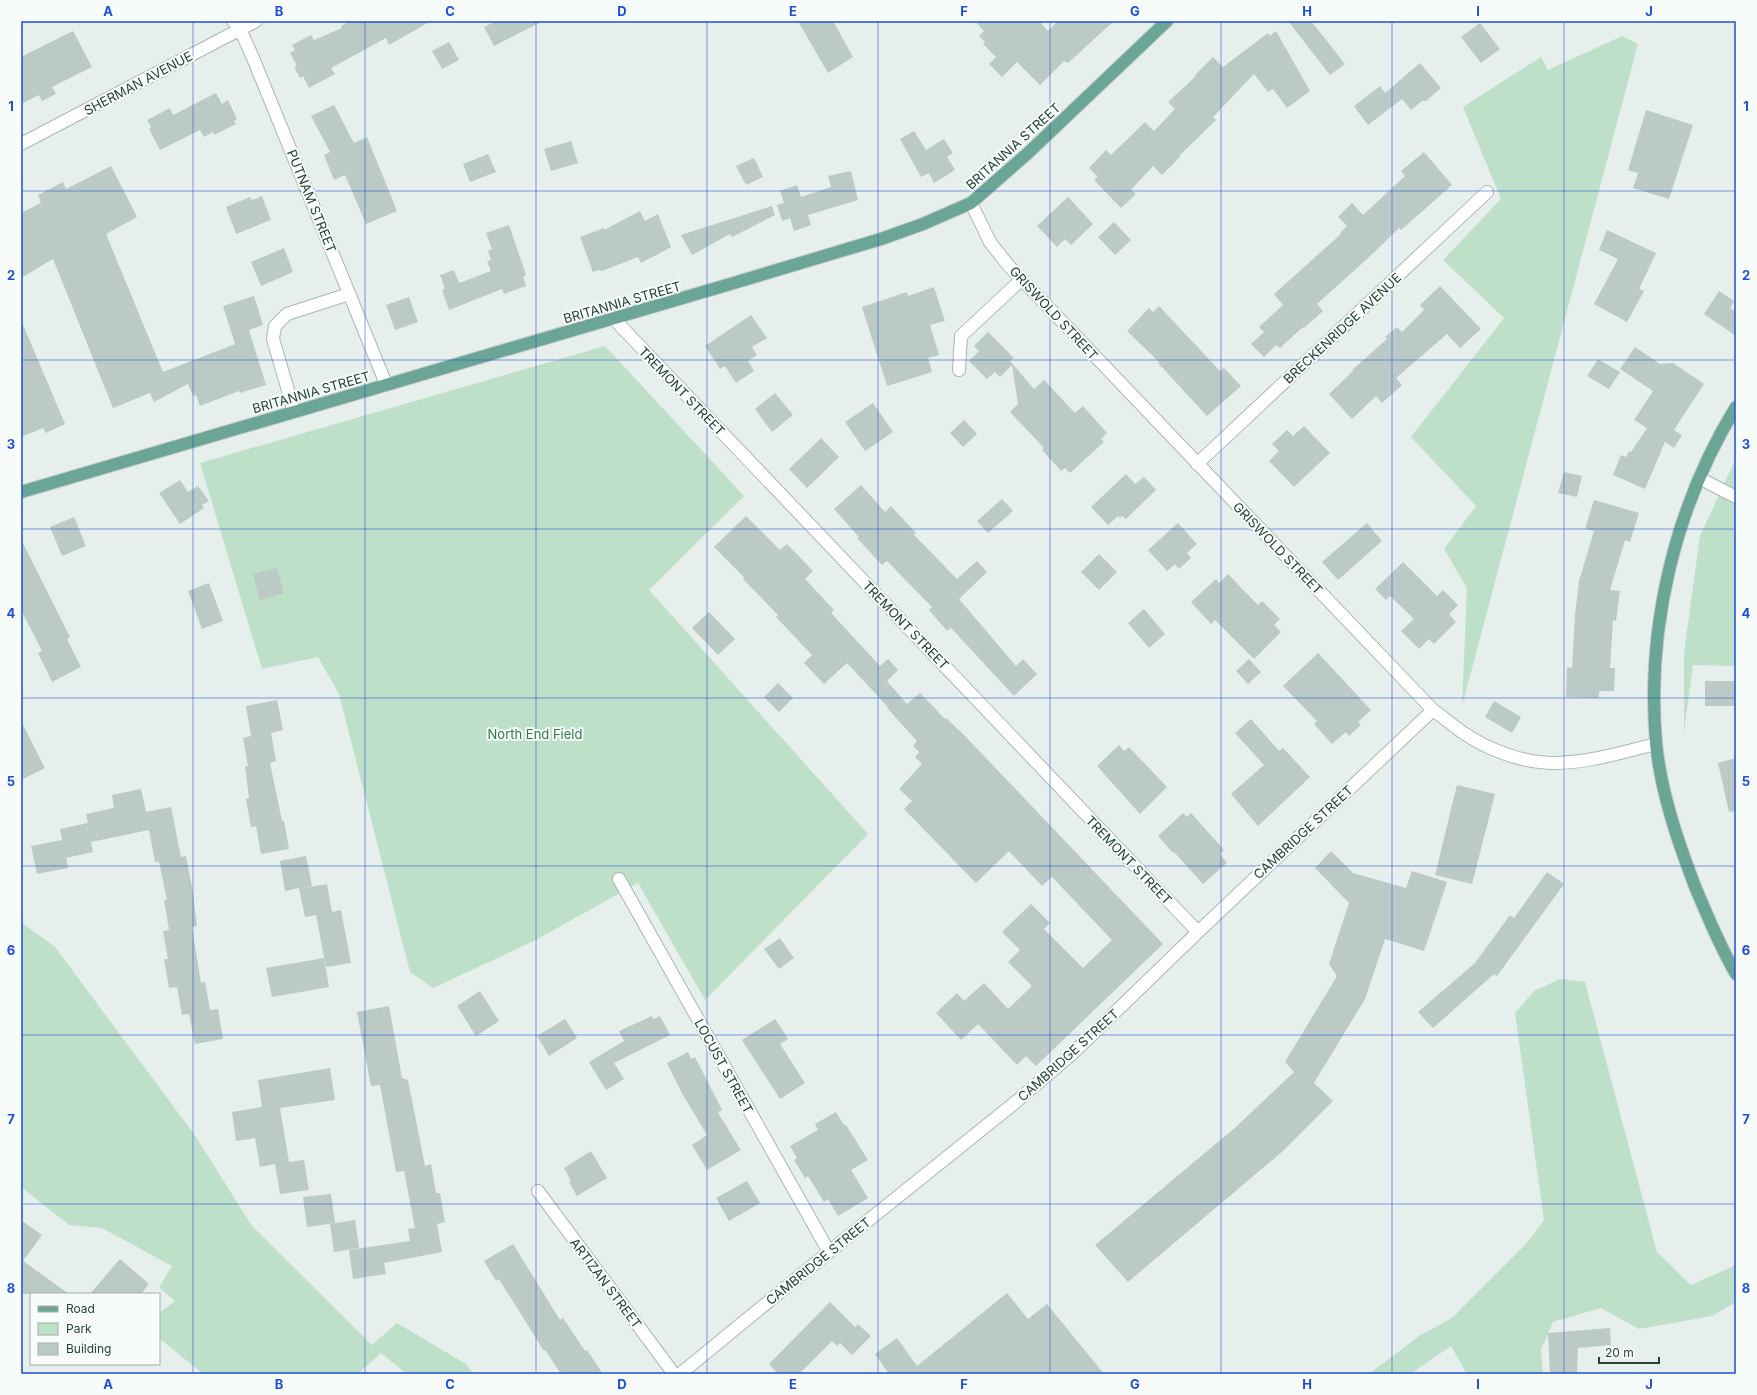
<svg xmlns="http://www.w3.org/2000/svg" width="1757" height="1395" font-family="Inter,sans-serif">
  <rect width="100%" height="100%" fill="#e6efeb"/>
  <!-- green -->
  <path fill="#bfe0c8" d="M 1622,36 L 1638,44 L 1462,706 L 1467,588 L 1444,549 L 1476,506 L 1411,437 L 1504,318 L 1443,260 L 1501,199 L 1463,107 L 1541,57 L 1548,70 Z
    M 605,346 L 744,496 L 649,590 L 868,834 L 705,1000 L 638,883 L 534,941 L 433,988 L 410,972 L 339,694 L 318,657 L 262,669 L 200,463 Z
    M 1736,458 L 1736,666 L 1693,665 L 1684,732 L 1684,653 L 1700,536 Z
    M 21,922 L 55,947 L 194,1134 L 252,1226 L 372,1345 L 397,1323 L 466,1364 L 474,1374 L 407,1374 L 381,1353 L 358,1374 L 203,1374 L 159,1338 L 159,1313 L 175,1301 L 159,1287 L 172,1266 L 102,1228 L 69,1225 L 21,1187 Z
    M 1560,979 L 1585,982 L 1657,1252 L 1691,1285 L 1736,1265 L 1736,1302 L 1712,1316 L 1639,1329 L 1601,1308 L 1553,1322 L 1541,1350 L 1543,1374 L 1467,1374 L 1451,1346 L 1410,1374 L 1369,1374 L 1419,1336 L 1452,1318 L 1527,1243 L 1544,1220 L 1515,1013 L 1534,991 Z"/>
  <!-- building -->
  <path fill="#bbcac4" d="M 350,21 L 431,21 L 389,45 L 386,38 L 331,68 L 335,74 L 309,88 L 303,76 L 300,78 L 295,68 L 296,64 L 290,53 L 295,50 L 292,45 L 311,35 L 314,40 L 342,28 L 341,26 Z
    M 496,21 L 543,21 L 494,46 L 484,27 Z
    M 798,21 L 833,21 L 853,57 L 828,73 Z
    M 975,21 L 1039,21 L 1048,31 L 1058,21 L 1114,21 L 1068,63 L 1064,61 L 1040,85 L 1017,62 L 1002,77 L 989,64 L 996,57 L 983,44 L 985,42 L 979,36 L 984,31 Z
    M 1288,21 L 1311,21 L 1345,64 L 1330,75 Z
    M 1480,23 L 1500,49 L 1481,63 L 1461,37 Z
    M 73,31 L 92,67 L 52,87 L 56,94 L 42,101 L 39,95 L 21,104 L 21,57 Z
    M 1276,31 L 1310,91 L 1287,108 L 1273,89 L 1268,92 L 1254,74 L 1213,117 L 1216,120 L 1179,156 L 1180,157 L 1162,175 L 1153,166 L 1131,190 L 1136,194 L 1121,208 L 1094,180 L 1098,177 L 1089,168 L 1106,150 L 1111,155 L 1145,122 L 1154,131 L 1175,109 L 1168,102 L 1196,76 L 1195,75 L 1213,57 L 1223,67 L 1268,33 L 1270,36 Z
    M 449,42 L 459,60 L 442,69 L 432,51 Z
    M 1420,63 L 1441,88 L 1426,101 L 1422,101 L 1411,110 L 1402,99 L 1368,125 L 1354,106 L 1380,86 L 1385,93 Z
    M 216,93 L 222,104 L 228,100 L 237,119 L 234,121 L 236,124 L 214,135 L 213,132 L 204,137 L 200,130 L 160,150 L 149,129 L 151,127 L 147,120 L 170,108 L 173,115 Z
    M 334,105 L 354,143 L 367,137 L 397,211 L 366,224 L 345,175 L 334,180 L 324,155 L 330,152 L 311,116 Z
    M 1646,110 L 1693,125 L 1669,199 L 1633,188 L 1638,173 L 1628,170 Z
    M 914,131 L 926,150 L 944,139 L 953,153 L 947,157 L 955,170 L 934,183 L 929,173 L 921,177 L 900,139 Z
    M 571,141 L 578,163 L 551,171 L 544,149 Z
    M 1424,152 L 1452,185 L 1401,230 L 1399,228 L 1366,260 L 1317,304 L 1323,311 L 1304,328 L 1303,327 L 1280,348 L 1276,345 L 1264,357 L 1251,344 L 1264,332 L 1259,327 L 1283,305 L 1274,294 L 1341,234 L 1340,233 L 1347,226 L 1338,217 L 1352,203 L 1363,215 L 1405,176 L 1401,171 Z
    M 488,154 L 496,172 L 470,182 L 463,164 Z
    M 754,158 L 763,177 L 746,185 L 736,166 Z
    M 111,166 L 137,217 L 106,234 L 163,372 L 235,344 L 223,306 L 254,296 L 263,325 L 249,330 L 266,385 L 240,393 L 239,391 L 200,406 L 196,395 L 193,396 L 188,384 L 154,402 L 150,393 L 113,408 L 53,259 L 21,278 L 21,213 L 41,203 L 38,195 L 63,182 L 66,189 Z
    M 851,171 L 858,200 L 808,215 L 811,225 L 794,231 L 790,218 L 782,221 L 777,205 L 784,203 L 780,191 L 797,185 L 801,197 L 831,187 L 828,176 Z
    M 262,196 L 271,220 L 236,234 L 226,207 L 250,197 L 252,200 Z
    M 1068,197 L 1093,224 L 1071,245 L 1065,239 L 1057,247 L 1037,226 Z
    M 772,206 L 775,215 L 732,237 L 730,234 L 692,255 L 681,235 Z
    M 640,211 L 645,221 L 658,214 L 671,247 L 641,263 L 638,257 L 602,271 L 599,270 L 593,272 L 580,237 L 604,228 L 604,230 Z
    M 1114,222 L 1131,240 L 1115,255 L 1098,237 Z
    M 509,225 L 526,275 L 523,277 L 526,286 L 504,294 L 502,289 L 449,310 L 442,290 L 445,289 L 440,275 L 454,270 L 459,283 L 491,271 L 487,261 L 491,260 L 488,251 L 492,249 L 486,233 Z
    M 1607,230 L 1656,253 L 1639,289 L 1644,291 L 1627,322 L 1594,304 L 1618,259 L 1599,250 Z
    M 284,248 L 293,272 L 261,286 L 251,262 Z
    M 1440,286 L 1481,329 L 1460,348 L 1447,334 L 1396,378 L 1402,385 L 1382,403 L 1376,396 L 1352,419 L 1329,394 L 1353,371 L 1352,370 L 1387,339 L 1385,337 L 1397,327 L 1402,332 L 1424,310 L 1420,305 Z
    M 934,287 L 945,321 L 930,325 L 939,355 L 928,358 L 932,372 L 887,386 L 862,307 L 907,292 L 908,296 Z
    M 1719,291 L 1734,301 L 1730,308 L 1736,312 L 1736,336 L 1704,314 Z
    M 409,297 L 418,322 L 395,330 L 386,305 Z
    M 1159,306 L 1220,371 L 1224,368 L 1241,386 L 1207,416 L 1158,363 L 1159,362 L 1127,331 L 1149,308 L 1153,312 Z
    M 751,315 L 767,338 L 752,347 L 757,355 L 748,361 L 754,371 L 736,383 L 725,366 L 720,369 L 705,346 Z
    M 21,320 L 65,424 L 46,433 L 43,428 L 21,437 Z
    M 988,332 L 1014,358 L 1010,361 L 1034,389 L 1044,380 L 1075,413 L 1083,406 L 1107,433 L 1101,439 L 1104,442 L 1070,473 L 1065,468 L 1061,471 L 1042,450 L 1044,448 L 1010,412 L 1018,404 L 1012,365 L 1000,377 L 995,372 L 987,379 L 969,361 L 979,351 L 974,346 Z
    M 1635,347 L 1660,364 L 1673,363 L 1704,384 L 1674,430 L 1682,435 L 1674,448 L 1665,442 L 1645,489 L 1613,475 L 1621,455 L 1626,457 L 1629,451 L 1631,452 L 1647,428 L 1634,420 L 1653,391 L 1620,369 Z
    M 1598,359 L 1620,372 L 1609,389 L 1587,376 Z
    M 775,393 L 793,415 L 772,432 L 755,409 Z
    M 873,403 L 893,432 L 865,451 L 845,422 Z
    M 964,420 L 977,434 L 963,447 L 950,433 Z
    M 1304,426 L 1330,453 L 1294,487 L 1269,461 L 1279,451 L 1272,444 L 1287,430 L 1293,436 Z
    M 821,438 L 839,457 L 807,488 L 789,469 Z
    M 1564,472 L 1582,476 L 1577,497 L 1558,493 Z
    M 1126,474 L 1135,484 L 1144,477 L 1156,490 L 1126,519 L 1122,516 L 1120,518 L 1118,516 L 1108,525 L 1091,507 Z
    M 180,480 L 188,492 L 198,486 L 209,501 L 202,505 L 204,508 L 180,524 L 159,493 Z
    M 861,485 L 885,512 L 891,506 L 916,533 L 914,535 L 957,579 L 977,561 L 987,572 L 959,599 L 1016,666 L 1023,659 L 1037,674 L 1014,696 L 951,628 L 947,631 L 929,610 L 932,607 L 887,561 L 882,565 L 857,538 L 859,537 L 834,509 Z
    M 1002,499 L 1013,511 L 988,533 L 977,521 Z
    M 1594,500 L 1639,513 L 1630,542 L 1625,540 L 1610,590 L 1620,591 L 1616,621 L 1613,620 L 1610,668 L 1615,668 L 1614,691 L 1599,691 L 1599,698 L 1566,697 L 1567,667 L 1572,668 L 1575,615 L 1579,581 L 1594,531 L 1585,529 Z
    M 746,516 L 780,550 L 787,544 L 813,571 L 805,579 L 834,610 L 831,613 L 880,666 L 888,659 L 898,670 L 887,681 L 907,704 L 920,693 L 945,719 L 946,718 L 964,735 L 1163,944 L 1036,1066 L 1026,1056 L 1017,1065 L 978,1024 L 961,1040 L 936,1013 L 957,993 L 964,1001 L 984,983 L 1008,1009 L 1032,986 L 1008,962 L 1020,950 L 1002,932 L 1031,904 L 1050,923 L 1044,929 L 1083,968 L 1112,940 L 1052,877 L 1042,886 L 1009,851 L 976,883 L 904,809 L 912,801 L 899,789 L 922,764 L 915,757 L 919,752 L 913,746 L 917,741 L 887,708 L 888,707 L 847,663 L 824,684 L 804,663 L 812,655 L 776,617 L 778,615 L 743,579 L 744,577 L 714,547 Z
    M 74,517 L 86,546 L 62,556 L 50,527 Z
    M 1178,523 L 1197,544 L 1187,553 L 1191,558 L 1179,569 L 1175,564 L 1167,571 L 1148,550 Z
    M 1367,523 L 1382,541 L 1338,580 L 1322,562 Z
    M 21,539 L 70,637 L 67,639 L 81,667 L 52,682 L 38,653 L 42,651 L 21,610 Z
    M 1099,554 L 1117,572 L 1099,590 L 1081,572 Z
    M 1403,562 L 1437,596 L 1443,590 L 1458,605 L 1449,614 L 1456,622 L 1434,644 L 1429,639 L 1419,649 L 1401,631 L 1414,619 L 1390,596 L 1386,600 L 1375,589 Z
    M 277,568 L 284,593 L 260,600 L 253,574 Z
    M 1228,574 L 1258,605 L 1262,601 L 1280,619 L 1274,625 L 1281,632 L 1254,659 L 1215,620 L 1211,624 L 1191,602 L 1216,579 L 1219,583 Z
    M 209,583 L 223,621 L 202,629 L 188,591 Z
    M 1144,609 L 1165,634 L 1149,648 L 1128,623 Z
    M 709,612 L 735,639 L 718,655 L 692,628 Z
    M 1318,653 L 1371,710 L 1358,722 L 1361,725 L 1349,736 L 1346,732 L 1332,744 L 1314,724 L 1317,721 L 1283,686 Z
    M 1249,659 L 1261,672 L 1248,684 L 1236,671 Z
    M 1705,681 L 1736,681 L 1736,706 L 1705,706 Z
    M 778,683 L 793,698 L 779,712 L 764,697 Z
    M 277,700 L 283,730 L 271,733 L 276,761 L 270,763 L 282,821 L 284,821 L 289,849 L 261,854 L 256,826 L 251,827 L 246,799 L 249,798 L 245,767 L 248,766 L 243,738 L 251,736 L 246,706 Z
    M 1494,701 L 1521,717 L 1512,733 L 1485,717 Z
    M 1251,719 L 1279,751 L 1283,748 L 1310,777 L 1258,826 L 1231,794 L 1264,765 L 1235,733 Z
    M 21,721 L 45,768 L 21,780 Z
    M 1119,745 L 1124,751 L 1129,747 L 1167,787 L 1140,814 L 1097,766 Z
    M 1736,758 L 1736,811 L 1729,812 L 1718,763 Z
    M 1457,785 L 1495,794 L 1472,884 L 1435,875 Z
    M 141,789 L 146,812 L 171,807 L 181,857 L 186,856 L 192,887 L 197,926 L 192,927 L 201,983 L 205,982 L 210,1010 L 218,1009 L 223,1039 L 195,1044 L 189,1014 L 182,1015 L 177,987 L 169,988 L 164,959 L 168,959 L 163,931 L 169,930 L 164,900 L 167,900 L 159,862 L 155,862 L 149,830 L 91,842 L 93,852 L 66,858 L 68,868 L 37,874 L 31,846 L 62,840 L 60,829 L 88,823 L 86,814 L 114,808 L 112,795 Z
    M 1183,813 L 1187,817 L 1191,813 L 1224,850 L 1220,854 L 1227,863 L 1203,884 L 1174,852 L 1173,853 L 1158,836 Z
    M 1331,851 L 1353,873 L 1406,888 L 1412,871 L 1447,882 L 1424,951 L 1385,939 L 1365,999 L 1314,1083 L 1333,1101 L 1283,1151 L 1128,1282 L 1095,1245 L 1236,1127 L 1294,1072 L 1285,1062 L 1337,976 L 1329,964 L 1349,903 L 1315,868 Z
    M 306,856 L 312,886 L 304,888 L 327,884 L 332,912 L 341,910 L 351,963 L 326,967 L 316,915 L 305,917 L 299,888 L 285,891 L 280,861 Z
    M 1547,872 L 1564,884 L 1497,976 L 1494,974 L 1433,1028 L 1418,1012 L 1475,963 L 1510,915 L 1514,918 Z
    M 780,938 L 794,958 L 779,969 L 764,949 Z
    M 324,958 L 329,987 L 272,997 L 266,968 Z
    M 480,991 L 499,1021 L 476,1036 L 457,1006 Z
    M 389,1006 L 402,1078 L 408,1080 L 425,1166 L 431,1164 L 436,1193 L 440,1193 L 445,1222 L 437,1224 L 442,1252 L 384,1263 L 386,1274 L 353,1279 L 349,1250 L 410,1241 L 408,1229 L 415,1228 L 404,1171 L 396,1172 L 380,1085 L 371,1086 L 357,1012 Z
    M 652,1016 L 653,1019 L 660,1016 L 670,1035 L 614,1063 L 624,1079 L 606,1090 L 589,1062 L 624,1041 L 619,1031 Z
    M 565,1019 L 577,1038 L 549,1056 L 537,1036 Z
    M 775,1019 L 788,1039 L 780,1044 L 805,1083 L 780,1099 L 742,1040 Z
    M 688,1052 L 691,1059 L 695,1057 L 722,1110 L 718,1113 L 741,1150 L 707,1170 L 692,1145 L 707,1135 L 683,1095 L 667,1063 Z
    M 330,1068 L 335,1100 L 280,1108 L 289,1162 L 304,1160 L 309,1190 L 280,1194 L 275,1164 L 260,1167 L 255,1138 L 236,1141 L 232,1112 L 262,1107 L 258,1080 Z
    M 836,1112 L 844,1125 L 846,1125 L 868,1160 L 851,1170 L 868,1198 L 838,1216 L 828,1199 L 824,1202 L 808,1176 L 805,1178 L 794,1160 L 797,1158 L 790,1146 L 818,1130 L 815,1124 Z
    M 591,1151 L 607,1178 L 577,1196 L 569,1182 L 571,1181 L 564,1168 Z
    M 747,1181 L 760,1203 L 729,1221 L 716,1198 Z
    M 331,1194 L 335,1223 L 307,1227 L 303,1197 Z
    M 21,1220 L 42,1235 L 23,1261 L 69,1294 L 21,1294 Z
    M 355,1220 L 359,1248 L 334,1252 L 330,1224 Z
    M 513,1244 L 560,1320 L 563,1318 L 585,1351 L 587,1350 L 603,1374 L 561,1374 L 545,1350 L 544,1351 L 499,1279 L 496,1281 L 484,1261 Z
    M 120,1259 L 149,1284 L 141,1294 L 90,1294 Z
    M 1007,1293 L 1028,1319 L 1047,1304 L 1104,1374 L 889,1374 L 875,1354 L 897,1338 L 917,1366 Z
    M 830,1302 L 855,1327 L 858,1324 L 871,1336 L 852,1355 L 840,1343 L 837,1346 L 832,1341 L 799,1374 L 778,1374 L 769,1364 Z
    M 1610,1328 L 1611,1345 L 1578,1348 L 1577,1374 L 1550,1374 L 1548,1333 Z"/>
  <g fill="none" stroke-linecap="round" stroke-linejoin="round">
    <!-- minor casing -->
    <g stroke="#a8b8b2" stroke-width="14">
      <path id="minor" d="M 233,21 L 240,29 L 253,58 L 386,384
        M 21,144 L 256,21
        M 971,203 L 990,242 L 1008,265 L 1433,710 C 1443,717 1452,725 1462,732 C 1488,750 1523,763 1554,763 C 1588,763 1623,752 1656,744
        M 614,319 L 1198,932
        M 959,370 L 961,336 L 1022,279
        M 294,411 L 273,339 L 275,326 L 287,314 L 349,294
        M 1197,464 L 1487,192
        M 1699,478 L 1736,497
        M 619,879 L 829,1252
        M 538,1191 L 674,1374
        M 680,1374 L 829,1252 L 1017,1101 L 1072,1054 L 1198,932 L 1433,710"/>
    </g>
    <!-- major casing -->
    <g stroke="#c2cac8" stroke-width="14">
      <path id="major" d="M 1736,407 C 1675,506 1646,628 1656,743 C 1661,793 1678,842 1696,889 C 1708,917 1720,947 1736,974
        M 21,492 C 308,407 595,325 881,239 L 923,224 L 971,203 L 1028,153 L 1167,21"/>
    </g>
    <!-- minor -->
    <use href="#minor" stroke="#fff" stroke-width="12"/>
    <!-- major -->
    <use href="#major" stroke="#6aa596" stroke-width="12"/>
  </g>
  <!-- grid -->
  <path fill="none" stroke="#1d4ed8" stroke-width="1" stroke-opacity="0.55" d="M 193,21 L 193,1374M 365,21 L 365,1374M 536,21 L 536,1374M 707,21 L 707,1374M 878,21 L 878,1374M 1050,21 L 1050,1374M 1221,21 L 1221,1374M 1392,21 L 1392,1374M 1564,21 L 1564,1374M 21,191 L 1736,191M 21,360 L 1736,360M 21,529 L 1736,529M 21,698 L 1736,698M 21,866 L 1736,866M 21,1035 L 1736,1035M 21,1204 L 1736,1204"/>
  <g text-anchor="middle" stroke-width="4" stroke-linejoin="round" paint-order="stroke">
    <!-- street labels -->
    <g font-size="13" fill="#24423a" stroke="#f7fbf9">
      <text transform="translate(138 83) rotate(-28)" y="5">SHERMAN AVENUE</text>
      <text transform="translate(1013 146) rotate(-42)" y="5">BRITANNIA STREET</text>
      <text transform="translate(312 201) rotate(68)" y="5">PUTNAM STREET</text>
      <text transform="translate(622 302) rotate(-16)" y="5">BRITANNIA STREET</text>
      <text transform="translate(1054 313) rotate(47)" y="5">GRISWOLD STREET</text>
      <text transform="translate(1342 328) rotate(-43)" y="5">BRECKENRIDGE AVENUE</text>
      <text transform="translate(682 391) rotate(46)" y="5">TREMONT STREET</text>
      <text transform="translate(311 392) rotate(-16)" y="5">BRITANNIA STREET</text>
      <text transform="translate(1278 548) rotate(46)" y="5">GRISWOLD STREET</text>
      <text transform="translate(906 625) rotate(46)" y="5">TREMONT STREET</text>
      <text transform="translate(1303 832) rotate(-43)" y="5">CAMBRIDGE STREET</text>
      <text transform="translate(1129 860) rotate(46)" y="5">TREMONT STREET</text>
      <text transform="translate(1068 1055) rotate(-42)" y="5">CAMBRIDGE STREET</text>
      <text transform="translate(724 1066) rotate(61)" y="5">LOCUST STREET</text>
      <text transform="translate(818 1261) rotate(-39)" y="5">CAMBRIDGE STREET</text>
      <text transform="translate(606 1283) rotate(53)" y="5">ARTIZAN STREET</text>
    </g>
    <!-- park labels -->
    <g font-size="13" fill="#2d7a4b" stroke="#f7fbf9">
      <text x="535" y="739">North End Field</text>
    </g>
  </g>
  <!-- border -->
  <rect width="1757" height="1395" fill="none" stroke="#f7fbf9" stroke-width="44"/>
  <!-- legend -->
  <rect x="30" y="1293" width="130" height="72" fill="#f7fbf9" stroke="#a3b1ad"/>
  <rect x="38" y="1306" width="20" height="6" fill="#6aa596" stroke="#a3b1ad"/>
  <text x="66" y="1313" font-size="12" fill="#24423a">Road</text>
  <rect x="38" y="1323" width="20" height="12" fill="#bfe0c8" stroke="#a3b1ad"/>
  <text x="66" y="1333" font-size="12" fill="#24423a">Park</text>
  <rect x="38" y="1343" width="20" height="12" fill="#bbcac4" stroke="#a3b1ad"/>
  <text x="66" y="1353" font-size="12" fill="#24423a">Building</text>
  <!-- scale -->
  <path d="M1599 1357v6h60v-6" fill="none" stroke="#24423a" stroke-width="2"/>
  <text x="1605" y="1357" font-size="12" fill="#24423a" stroke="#f7fbf9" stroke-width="3" paint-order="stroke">20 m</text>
  <rect x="22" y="22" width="1713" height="1351" fill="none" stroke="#1d4ed8" stroke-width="1.5"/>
  <g font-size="13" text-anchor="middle" font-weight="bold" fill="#1d4ed8">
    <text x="108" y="16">A</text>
    <text x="279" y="16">B</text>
    <text x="450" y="16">C</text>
    <text x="622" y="16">D</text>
    <text x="793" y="16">E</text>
    <text x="964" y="16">F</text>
    <text x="1135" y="16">G</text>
    <text x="1307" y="16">H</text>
    <text x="1478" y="16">I</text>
    <text x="1649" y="16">J</text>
    <text x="11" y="111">1</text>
    <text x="1746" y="111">1</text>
    <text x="11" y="280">2</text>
    <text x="1746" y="280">2</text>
    <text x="11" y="449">3</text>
    <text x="1746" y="449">3</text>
    <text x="11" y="618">4</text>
    <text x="1746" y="618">4</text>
    <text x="11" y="786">5</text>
    <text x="1746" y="786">5</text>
    <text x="11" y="955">6</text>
    <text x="1746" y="955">6</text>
    <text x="11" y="1124">7</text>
    <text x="1746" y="1124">7</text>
    <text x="11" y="1293">8</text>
    <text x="1746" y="1293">8</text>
    <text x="108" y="1389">A</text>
    <text x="279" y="1389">B</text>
    <text x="450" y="1389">C</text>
    <text x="622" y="1389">D</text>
    <text x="793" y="1389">E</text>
    <text x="964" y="1389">F</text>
    <text x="1135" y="1389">G</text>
    <text x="1307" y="1389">H</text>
    <text x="1478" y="1389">I</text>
    <text x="1649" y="1389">J</text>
  </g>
</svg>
